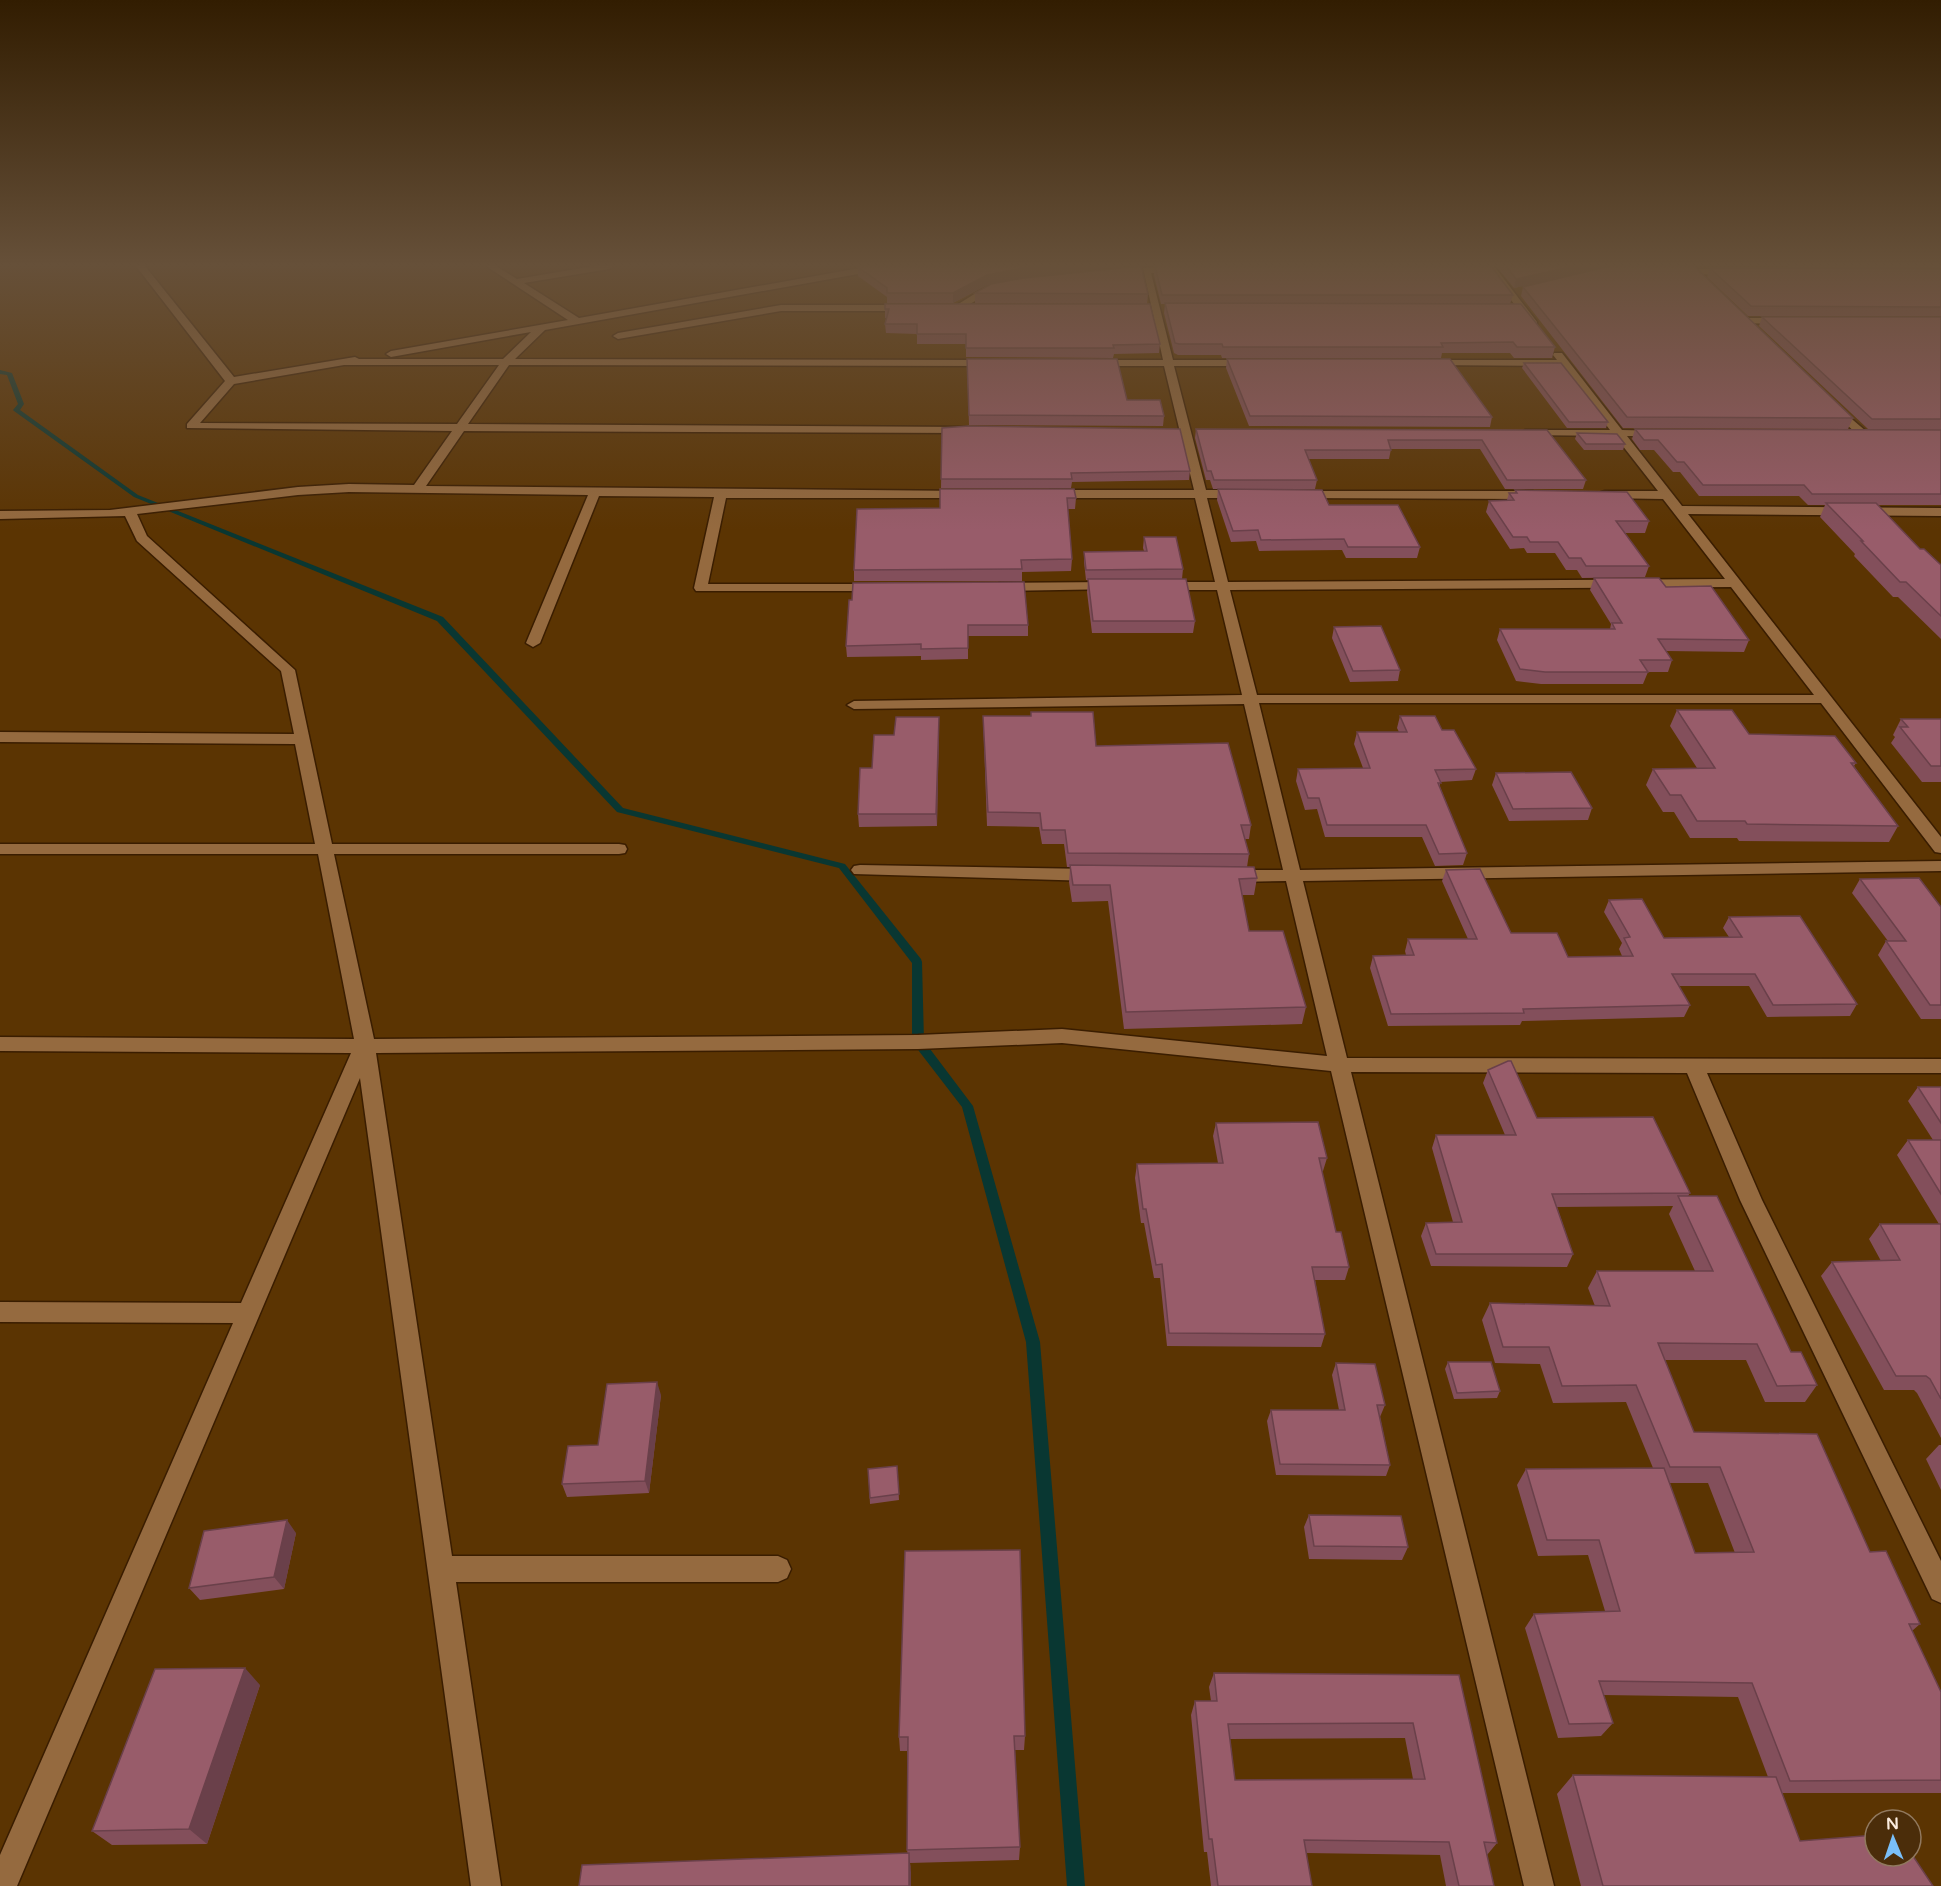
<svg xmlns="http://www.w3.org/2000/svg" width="1941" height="1886" font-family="'Varela Round',sans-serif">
  <rect width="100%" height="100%" fill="#5b3402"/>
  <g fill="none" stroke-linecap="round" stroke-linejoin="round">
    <!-- stream -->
    <path fill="#093732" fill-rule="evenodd" d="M 0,370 L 12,373 L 24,404 L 20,410 L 138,495 L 443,617 L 623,808 L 845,864 L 921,959 L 922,962 L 924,1041 L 973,1106 L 1040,1342 L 1085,1886 L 1067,1886 L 1026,1342 L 962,1107 L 912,1042 L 912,963 L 839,868 L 617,812 L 437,621 L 134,497 L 14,411 L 13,410 L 18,404 L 7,375 L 0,374 Z"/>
    <!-- minor casing -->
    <g stroke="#3a1d00" stroke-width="3">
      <path id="minor" d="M 136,266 L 145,266 L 234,377 L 355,357 L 359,359 L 503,359 L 531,332 L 391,357 L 386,354 L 391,351 L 568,320 L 486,266 L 496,266 L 517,279 L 594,266 L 613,266 L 609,269 L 524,283 L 579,318 L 871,266 L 890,266 L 886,269 L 545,330 L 515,359 L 991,360 L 996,363 L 991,366 L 509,365 L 468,424 L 967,427 L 973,430 L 967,433 L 464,431 L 426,486 L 967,491 L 969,494 L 963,498 L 726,498 L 708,584 L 880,584 L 882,587 L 875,591 L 696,591 L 694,588 L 714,497 L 599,496 L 540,643 L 533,647 L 526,643 L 588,495 L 349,492 L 298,495 L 137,514 L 147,536 L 295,670 L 332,844 L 619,844 L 625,845 L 627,849 L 625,853 L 619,854 L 334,854 L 374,1039 L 918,1035 L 1062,1029 L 1327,1056 L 1286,881 L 1234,882 L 1228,880 L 1225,876 L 1228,872 L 1234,870 L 1283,870 L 1244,704 L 854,709 L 847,705 L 854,701 L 1242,695 L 1217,590 L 1164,590 L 1157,586 L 1164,582 L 1215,582 L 1195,498 L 1050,498 L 1044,494 L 1050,490 L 1194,490 L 1164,366 L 1094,366 L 1089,363 L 1094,360 L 1163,360 L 1143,268 L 1179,267 L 1183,270 L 1179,273 L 1151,273 L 1173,360 L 1249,360 L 1254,363 L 1249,366 L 1174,366 L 1206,490 L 1242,490 L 1248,494 L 1242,498 L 1207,498 L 1228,582 L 1725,579 L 1663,499 L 1601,498 L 1601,492 L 1605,491 L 1658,491 L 1615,436 L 1521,435 L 1519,433 L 1525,430 L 1610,430 L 1561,366 L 1426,365 L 1425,363 L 1430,360 L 1557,360 L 1553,355 L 1554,353 L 1562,353 L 1622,430 L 1661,431 L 1663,433 L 1657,436 L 1627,436 L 1682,506 L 1941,508 L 1941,516 L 1688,514 L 1941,837 L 1941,853 L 1935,852 L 1821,703 L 1259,703 L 1300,870 L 1941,861 L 1941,871 L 1303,881 L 1347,1058 L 1941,1059 L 1941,1073 L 1707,1073 L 1762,1200 L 1941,1561 L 1941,1603 L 1932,1599 L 1740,1200 L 1687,1073 L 1351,1072 L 1554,1886 L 1524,1886 L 1331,1071 L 1062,1043 L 918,1049 L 376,1053 L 452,1556 L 778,1556 L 787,1560 L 791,1569 L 787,1578 L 778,1582 L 456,1582 L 501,1886 L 471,1886 L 360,1078 L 17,1886 L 0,1886 L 0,1855 L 233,1323 L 0,1322 L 0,1302 L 241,1303 L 351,1053 L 0,1051 L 0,1037 L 354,1039 L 318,854 L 0,854 L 0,844 L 315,844 L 295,744 L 0,742 L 0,732 L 294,734 L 281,671 L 137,541 L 125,516 L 0,519 L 0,511 L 110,510 L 298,487 L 349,484 L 414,485 L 452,431 L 187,428 L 187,424 L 225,381 ZM 344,365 L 499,365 L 457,424 L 200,423 L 234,384 ZM 1731,587 L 1814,695 L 1257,695 L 1230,590 Z
        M 1485,266 L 1494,266 L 1537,322 L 1537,326 L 1531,326 Z
        M 1693,269 L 1733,269 L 1737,272 L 1733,275 L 1690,274 L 1689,272 Z
        M 997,285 L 1002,288 L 1000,290 L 990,292 L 960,310 L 952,308 L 984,288 Z
        M 781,305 L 908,305 L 913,308 L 908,311 L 781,311 L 618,339 L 613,336 L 618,333 Z
        M 1744,318 L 1783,318 L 1788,321 L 1783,324 L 1741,323 L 1739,321 Z
        M 1833,403 L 1867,432 L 1867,436 L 1859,436 L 1829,408 L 1828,406 Z
        M 1299,491 L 1533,491 L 1539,495 L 1533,499 L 1295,498 L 1295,492 Z
        M 1112,582 L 1117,583 L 1119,586 L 1117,589 L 999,591 L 992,587 L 999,583 Z
        M 860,865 L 1092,869 L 1098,871 L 1101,875 L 1098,879 L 1092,881 L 854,874 L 851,870 L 854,866 Z"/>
    </g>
    <!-- minor -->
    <use href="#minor" fill="#956a3f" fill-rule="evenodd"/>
  </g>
  <!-- wall -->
  <path fill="#834f5b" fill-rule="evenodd" d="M 1155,266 L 1513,295 L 1510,304 L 1329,304 L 1555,347 L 1552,358 L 1514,358 L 1510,353 L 1442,353 L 1441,358 L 1222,358 L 1221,355 L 1178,355 L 1174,353 L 1164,313 L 1165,304 L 1161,304 L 1154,275 Z
    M 1496,266 L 1694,266 L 1853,418 L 1848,429 L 1623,428 L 1521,296 L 1523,287 L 1563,277 L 1514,288 Z
    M 1788,266 L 1941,266 L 1941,268 L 1789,267 Z
    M 858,267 L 1023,278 L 987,285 L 953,303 L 887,303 L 887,297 L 858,276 Z
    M 1710,268 L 1941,269 L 1941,316 L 1748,316 L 1707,277 Z
    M 975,293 L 1148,294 L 1147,304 L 975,303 Z
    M 885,304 L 1160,344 L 1159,353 L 1114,354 L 1113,358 L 966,357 L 966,344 L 917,344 L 917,334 L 886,333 L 885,324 L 887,318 L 885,318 Z
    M 1762,317 L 1941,317 L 1941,430 L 1868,429 L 1759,326 Z
    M 967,359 L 1127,400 L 1164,416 L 1163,426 L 969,425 Z
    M 1227,359 L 1492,417 L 1490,427 L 1249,426 L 1226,368 Z
    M 1524,363 L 1608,422 L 1606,428 L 1567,428 L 1522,368 Z
    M 942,428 L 1190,471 L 1189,480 L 1072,482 L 1071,488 L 941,488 Z
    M 1196,429 L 1547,430 L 1586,480 L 1583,489 L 1505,489 L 1480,449 L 1391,449 L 1389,459 L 1308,459 L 1317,480 L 1315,489 L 1213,489 L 1210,480 L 1206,480 L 1195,438 Z
    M 1635,429 L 1941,430 L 1941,505 L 1877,505 L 1920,549 L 1941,565 L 1941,639 L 1898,597 L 1893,597 L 1854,556 L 1855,554 L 1820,517 L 1825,505 L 1808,505 L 1799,496 L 1699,496 L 1680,472 L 1673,472 L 1654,450 L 1640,450 L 1632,439 Z
    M 1577,433 L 1625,444 L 1623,450 L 1584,450 L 1575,439 Z
    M 940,489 L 1076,498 L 1075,509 L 1067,509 L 1072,559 L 1071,571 L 1022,572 L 1022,581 L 854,581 L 854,570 L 940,508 Z
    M 1218,489 L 1329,505 L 1420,547 L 1417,558 L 1346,558 L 1342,550 L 1259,551 L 1256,541 L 1231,542 L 1217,500 Z
    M 1515,490 L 1649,521 L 1645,533 L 1625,533 L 1649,566 L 1645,577 L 1582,578 L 1577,570 L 1566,570 L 1555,553 L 1527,553 L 1524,548 L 1510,549 L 1486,512 L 1489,501 L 1507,500 L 1509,493 L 1515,493 Z
    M 1144,537 L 1183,569 L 1182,579 L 1195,621 L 1193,633 L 1092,633 L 1087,592 L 1088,580 L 1086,580 L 1084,562 L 1084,552 L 1144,551 L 1143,548 Z
    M 1594,578 L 1666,587 L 1749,640 L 1744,652 L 1666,651 L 1672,660 L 1668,672 L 1648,672 L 1643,684 L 1541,684 L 1516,681 L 1497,640 L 1500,629 L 1610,629 L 1611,624 L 1590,590 Z
    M 849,600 L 1028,625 L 1028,636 L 968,636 L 968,659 L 921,660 L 921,656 L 847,657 L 846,646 Z
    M 1334,627 L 1400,670 L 1398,681 L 1350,682 L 1332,638 Z
    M 1677,710 L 1749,734 L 1856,763 L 1854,766 L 1898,826 L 1889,842 L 1739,841 L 1737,838 L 1690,838 L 1674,812 L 1663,812 L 1646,785 L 1653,769 L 1697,768 L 1670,726 Z
    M 983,716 L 1096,746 L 1251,825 L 1249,839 L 1245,839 L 1249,854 L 1247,867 L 1257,878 L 1254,895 L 1242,895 L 1249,931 L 1306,1007 L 1302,1024 L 1124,1029 L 1108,901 L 1072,902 L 1069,882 L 1070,867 L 1067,867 L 1064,844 L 1042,844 L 1039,827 L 987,826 Z
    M 1400,716 L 1442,730 L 1476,769 L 1472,780 L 1440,782 L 1440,787 L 1467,853 L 1463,865 L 1435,866 L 1422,837 L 1325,837 L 1317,809 L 1305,810 L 1296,781 L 1298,769 L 1363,768 L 1354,744 L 1357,732 L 1399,732 L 1397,728 Z
    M 939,717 L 937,826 L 859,827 L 858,814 L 872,768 L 894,735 Z
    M 1901,719 L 1941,719 L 1941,782 L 1922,782 L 1891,743 L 1895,737 L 1893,735 Z
    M 1496,773 L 1592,808 L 1588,820 L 1509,821 L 1492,785 Z
    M 1446,870 L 1511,933 L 1568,957 L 1622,956 L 1619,949 L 1622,943 L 1604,912 L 1609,900 L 1664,938 L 1729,937 L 1723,928 L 1729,917 L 1857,1004 L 1850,1016 L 1767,1017 L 1749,986 L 1679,986 L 1690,1005 L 1684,1017 L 1522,1021 L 1520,1025 L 1388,1026 L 1370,968 L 1373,956 L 1406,955 L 1405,951 L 1408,939 L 1468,939 L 1442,881 Z
    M 1860,879 L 1941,907 L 1941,1019 L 1921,1019 L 1878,955 L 1886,941 L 1888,941 L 1852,893 Z
    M 1488,1070 L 1537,1118 L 1690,1193 L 1688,1196 L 1791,1352 L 1817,1385 L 1805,1402 L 1765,1402 L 1746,1360 L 1665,1360 L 1694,1432 L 1870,1552 L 1920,1624 L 1912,1631 L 1941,1692 L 1941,1793 L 1782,1793 L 1800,1841 L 1933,1886 L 1581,1886 L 1557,1794 L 1573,1775 L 1768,1777 L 1738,1697 L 1603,1695 L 1613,1723 L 1601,1736 L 1558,1738 L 1525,1628 L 1534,1614 L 1605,1611 L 1588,1555 L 1538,1556 L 1517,1485 L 1526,1469 L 1653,1468 L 1626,1402 L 1553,1403 L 1540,1364 L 1495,1363 L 1482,1320 L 1490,1303 L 1595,1306 L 1588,1288 L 1597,1271 L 1695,1271 L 1669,1214 L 1673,1206 L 1557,1207 L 1573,1254 L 1567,1267 L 1431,1266 L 1421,1236 L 1426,1223 L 1453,1222 L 1432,1148 L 1436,1135 L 1505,1135 L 1483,1083 ZM 1669,1483 L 1708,1483 L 1735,1553 L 1695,1553 Z
    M 1918,1087 L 1941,1087 L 1941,1438 L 1917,1393 L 1914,1390 L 1884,1390 L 1821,1276 L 1832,1262 L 1881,1261 L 1869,1239 L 1880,1224 L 1939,1224 L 1897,1155 L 1908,1140 L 1933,1140 L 1908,1101 Z
    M 1216,1123 L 1327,1158 L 1323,1171 L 1322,1171 L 1336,1232 L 1349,1267 L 1345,1280 L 1315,1280 L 1325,1334 L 1321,1347 L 1167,1346 L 1160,1278 L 1154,1278 L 1144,1223 L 1141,1223 L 1135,1178 L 1137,1164 L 1218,1163 L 1213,1136 Z
    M 1448,1362 L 1500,1391 L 1497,1398 L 1454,1399 L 1445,1369 Z
    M 1336,1363 L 1385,1405 L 1380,1417 L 1390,1465 L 1386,1476 L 1276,1475 L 1267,1421 L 1271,1410 L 1339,1410 L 1332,1375 Z
    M 661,1395 L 649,1493 L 567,1497 L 562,1484 Z
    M 1939,1445 L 1941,1445 L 1941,1490 L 1926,1459 Z
    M 897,1466 L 899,1500 L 870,1504 L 868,1469 Z
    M 1309,1515 L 1408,1547 L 1402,1560 L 1309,1559 L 1304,1527 Z
    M 296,1533 L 284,1589 L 200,1600 L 189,1588 Z
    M 1214,1673 L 1459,1675 L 1497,1843 L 1487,1855 L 1494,1886 L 1446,1886 L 1440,1855 L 1306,1853 L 1312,1886 L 1211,1886 L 1207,1852 L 1204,1852 L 1191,1715 L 1195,1701 L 1211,1701 L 1209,1687 ZM 1405,1738 L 1413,1779 L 1235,1780 L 1230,1739 Z
    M 260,1685 L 207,1844 L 112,1845 L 92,1831 Z
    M 1025,1736 L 1024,1750 L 1015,1750 L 1020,1847 L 1019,1860 L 910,1863 L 911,1872 L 907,1850 L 907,1751 L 900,1751 L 899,1737 Z"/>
  <!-- shaded-wall -->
  <path fill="#6a404a" d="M 1043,266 L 1127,266 L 1023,278 L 987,285 L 953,303 L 953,293 L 987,275 L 1023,268 Z
    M 1573,266 L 1611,266 L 1514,288 L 1516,279 Z
    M 939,717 L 939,730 L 937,826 L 936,814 Z
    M 657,1382 L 661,1395 L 649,1493 L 645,1481 Z
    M 287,1520 L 296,1533 L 284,1589 L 274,1577 Z
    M 245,1668 L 260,1685 L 207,1844 L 189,1829 Z
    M 909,1853 L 911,1872 L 911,1886 L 909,1886 Z"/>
  <!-- building -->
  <path fill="#985c6a" stroke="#6a404a" stroke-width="1.5" fill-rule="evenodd" d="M 861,266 L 1043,266 L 1023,268 L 987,275 L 953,293 L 887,293 L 887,288 L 858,267 Z
    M 1141,266 L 1148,294 L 975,293 L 991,284 L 1024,278 Z
    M 1155,266 L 1491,266 L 1513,295 L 1162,295 Z
    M 1506,266 L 1573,266 L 1516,279 Z
    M 1610,266 L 1694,266 L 1853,418 L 1627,417 L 1523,287 Z
    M 1710,268 L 1941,269 L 1941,307 L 1751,306 Z
    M 1165,303 L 1521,304 L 1555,347 L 1517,347 L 1513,342 L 1441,343 L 1443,347 L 1223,347 L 1222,344 L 1179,344 L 1175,343 Z
    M 885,304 L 1150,304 L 1160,344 L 1113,345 L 1114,348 L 966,348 L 966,334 L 917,334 L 917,324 L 885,324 L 889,309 L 885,309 Z
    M 1762,317 L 1941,317 L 1941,419 L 1872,419 Z
    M 967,359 L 1117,359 L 1127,400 L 1160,400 L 1164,416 L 969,415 Z
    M 1227,359 L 1450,359 L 1492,417 L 1250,416 Z
    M 1524,363 L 1561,363 L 1608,422 L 1569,422 Z
    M 969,426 L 1180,429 L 1190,471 L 1071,473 L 1072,479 L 941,479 L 942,428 Z
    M 1196,429 L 1547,430 L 1586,480 L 1507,480 L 1482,440 L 1388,440 L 1391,450 L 1305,450 L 1317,480 L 1214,480 L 1211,471 L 1207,471 Z
    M 1635,429 L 1941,430 L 1941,494 L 1812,494 L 1804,485 L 1703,485 L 1684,462 L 1677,462 L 1658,440 L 1644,440 Z
    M 1577,433 L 1617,434 L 1625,444 L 1586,444 Z
    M 940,489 L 1074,489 L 1076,498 L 1067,498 L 1072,559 L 1021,560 L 1022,569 L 854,570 L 857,509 L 940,508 Z
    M 1218,489 L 1322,490 L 1329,505 L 1398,505 L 1420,547 L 1348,547 L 1344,539 L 1261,540 L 1258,530 L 1233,531 Z
    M 1515,490 L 1627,492 L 1649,521 L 1616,521 L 1649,566 L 1586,566 L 1581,558 L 1569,558 L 1558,542 L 1530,542 L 1527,537 L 1513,537 L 1489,501 L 1514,500 L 1509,493 L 1517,493 Z
    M 1826,503 L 1876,503 L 1920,549 L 1924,549 L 1941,565 L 1941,616 L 1906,582 L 1900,582 L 1861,541 L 1863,541 Z
    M 1144,537 L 1176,537 L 1183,569 L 1086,570 L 1084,552 L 1147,551 Z
    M 1594,578 L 1659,578 L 1666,587 L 1711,586 L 1749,640 L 1658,639 L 1672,660 L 1640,660 L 1648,672 L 1545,672 L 1520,669 L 1500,629 L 1615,629 L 1612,623 L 1622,623 Z
    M 1088,579 L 1186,579 L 1195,621 L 1093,621 Z
    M 1024,582 L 1028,625 L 968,625 L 968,648 L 921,649 L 921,644 L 846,646 L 849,600 L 852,600 L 853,583 Z
    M 1381,626 L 1400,670 L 1353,671 L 1334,627 Z
    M 1677,710 L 1732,710 L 1749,734 L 1835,736 L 1856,763 L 1851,763 L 1898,826 L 1747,824 L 1745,821 L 1697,821 L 1681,795 L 1670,795 L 1653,769 L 1715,768 Z
    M 1031,712 L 1093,712 L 1096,746 L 1228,743 L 1251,825 L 1241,825 L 1249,854 L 1068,853 L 1065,830 L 1042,830 L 1040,813 L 988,812 L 983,716 L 1031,716 Z
    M 1400,716 L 1435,716 L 1442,730 L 1454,730 L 1476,769 L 1435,770 L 1441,783 L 1438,783 L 1467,853 L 1439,854 L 1426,825 L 1327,825 L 1319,798 L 1308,798 L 1298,769 L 1370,768 L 1357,732 L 1407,732 Z
    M 896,717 L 939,717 L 936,814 L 858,814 L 860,768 L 872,768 L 874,735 L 894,735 Z
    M 1901,719 L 1941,719 L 1941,766 L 1931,766 L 1900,727 L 1908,727 Z
    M 1571,772 L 1592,808 L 1513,809 L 1496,773 Z
    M 1070,865 L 1254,867 L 1257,878 L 1239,879 L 1249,931 L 1283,931 L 1306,1007 L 1126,1012 L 1110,885 L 1073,885 Z
    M 1480,869 L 1511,933 L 1557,933 L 1568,957 L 1633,956 L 1624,938 L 1630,937 L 1609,900 L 1642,899 L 1664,938 L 1742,937 L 1729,917 L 1800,916 L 1857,1004 L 1773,1005 L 1755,974 L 1672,974 L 1690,1005 L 1523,1009 L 1524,1013 L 1391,1014 L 1373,956 L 1414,955 L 1408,939 L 1477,939 L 1446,870 Z
    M 1919,878 L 1941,907 L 1941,1005 L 1930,1005 L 1886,941 L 1906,941 L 1860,879 Z
    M 1508,1061 L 1511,1061 L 1537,1118 L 1653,1117 L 1690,1193 L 1552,1194 L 1573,1254 L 1436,1254 L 1426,1223 L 1462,1222 L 1436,1135 L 1516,1135 L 1488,1070 Z
    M 1918,1087 L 1941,1087 L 1941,1123 Z
    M 1318,1122 L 1327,1158 L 1319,1158 L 1336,1232 L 1341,1232 L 1349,1267 L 1312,1267 L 1325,1334 L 1169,1333 L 1162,1264 L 1156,1265 L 1146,1209 L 1143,1209 L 1137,1164 L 1223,1163 L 1216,1123 Z
    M 1908,1140 L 1941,1140 L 1941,1194 Z
    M 1678,1196 L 1717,1196 L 1791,1352 L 1801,1352 L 1817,1385 L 1777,1386 L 1757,1344 L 1658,1343 L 1694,1432 L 1817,1434 L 1870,1552 L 1886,1551 L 1920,1624 L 1909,1624 L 1941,1692 L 1941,1780 L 1790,1781 L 1752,1683 L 1599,1681 L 1613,1723 L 1569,1724 L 1534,1614 L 1620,1611 L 1599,1540 L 1547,1540 L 1526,1469 L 1664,1468 L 1695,1553 L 1754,1552 L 1720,1467 L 1670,1467 L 1636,1385 L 1562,1386 L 1549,1347 L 1503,1347 L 1490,1303 L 1610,1306 L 1597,1271 L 1713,1271 Z
    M 1880,1224 L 1941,1224 L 1941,1399 L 1930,1379 L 1926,1376 L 1896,1376 L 1832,1262 L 1900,1260 Z
    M 1448,1362 L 1491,1362 L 1500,1391 L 1457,1393 Z
    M 1336,1363 L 1375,1364 L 1385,1405 L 1377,1405 L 1390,1465 L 1280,1464 L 1271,1410 L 1345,1410 Z
    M 657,1382 L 645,1481 L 562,1484 L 568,1446 L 598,1445 L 607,1384 Z
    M 897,1466 L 899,1494 L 870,1498 L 868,1469 Z
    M 1309,1515 L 1401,1516 L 1408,1547 L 1314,1546 Z
    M 287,1520 L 274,1577 L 189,1588 L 204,1531 Z
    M 1020,1550 L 1025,1736 L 1014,1736 L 1020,1847 L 907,1850 L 908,1737 L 899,1737 L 905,1551 Z
    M 245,1668 L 189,1829 L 92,1831 L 155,1669 Z
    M 1214,1673 L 1459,1675 L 1497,1843 L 1484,1842 L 1494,1886 L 1459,1886 L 1449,1842 L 1304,1840 L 1312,1886 L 1218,1886 L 1212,1839 L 1209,1839 L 1195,1701 L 1217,1701 ZM 1413,1723 L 1425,1779 L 1235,1780 L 1228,1724 Z
    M 1573,1775 L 1776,1777 L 1800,1841 L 1875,1835 L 1875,1856 L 1911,1856 L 1911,1853 L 1933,1886 L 1603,1886 Z
    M 909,1853 L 909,1886 L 579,1886 L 582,1865 Z"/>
  <!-- sky -->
  <linearGradient id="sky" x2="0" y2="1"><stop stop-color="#321d01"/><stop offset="0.5" stop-color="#665039"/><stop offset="1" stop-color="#665039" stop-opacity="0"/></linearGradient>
  <rect width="1941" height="530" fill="url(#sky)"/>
  <!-- north arrow -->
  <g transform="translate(1893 1838) rotate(358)"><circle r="28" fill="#4b2d0a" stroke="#91795f" stroke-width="1.5"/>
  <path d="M0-4.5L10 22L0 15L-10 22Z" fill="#7abff8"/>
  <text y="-9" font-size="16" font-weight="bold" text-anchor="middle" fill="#fbecdf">N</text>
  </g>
</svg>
